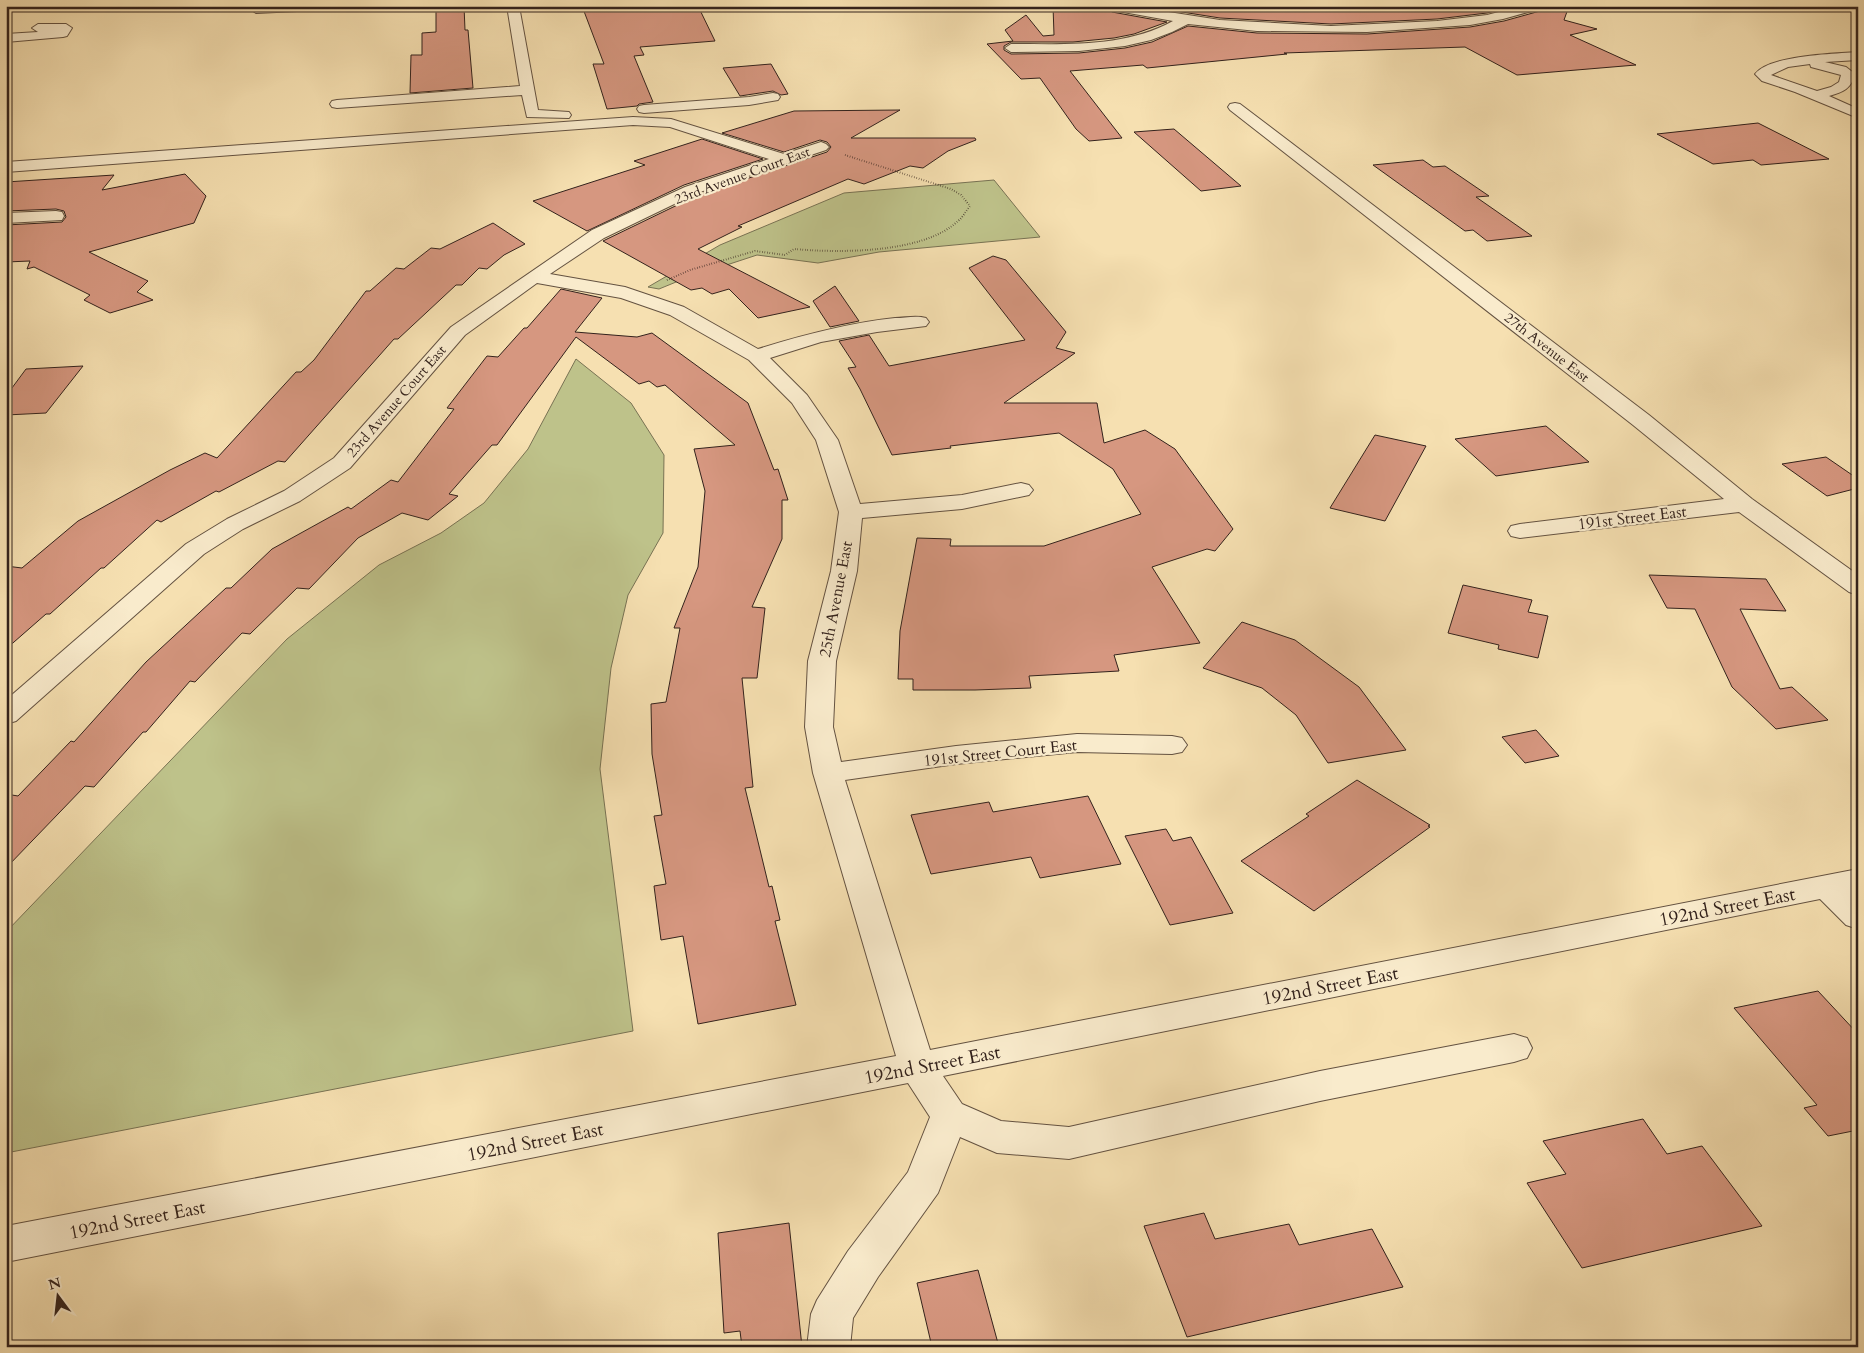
<svg xmlns="http://www.w3.org/2000/svg" width="1864" height="1353" font-family="Cardo,serif">
  <rect width="100%" height="100%" fill="#f6e0b1"/>
  <filter id="stains"><feTurbulence type="fractalNoise" baseFrequency=".004" numOctaves="4"/><feColorMatrix values="0 0 0 0 .2 0 0 0 0 .09 0 0 0 0 .02 0 0 0 .5 -.17"/></filter>
  <radialGradient id="worn" r=".72"><stop offset=".6" stop-color="#630" stop-opacity="0"/><stop offset="1" stop-color="#630" stop-opacity=".3"/></radialGradient>
  <!-- green -->
  <path fill="#bec28a" stroke="#787253" d="M 994,180 L 1040,237 L 879,252 L 818,263 L 757,255 L 681,280 L 659,289 L 648,287 L 720,245 L 844,193 Z
    M 576,359 L 631,403 L 664,455 L 663,533 L 628,595 L 611,668 L 600,769 L 633,1031 L 6,1153 L 6,932 L 287,639 L 379,565 L 441,533 L 484,503 L 528,449 Z"/>
  <!-- building -->
  <path fill="#d69780" stroke="#33221c" d="M 436,6 L 464,6 L 465,30 L 468,30 L 473,88 L 410,93 L 411,55 L 422,55 L 422,33 L 436,32 Z
    M 582,6 L 698,6 L 715,41 L 640,47 L 644,55 L 634,56 L 653,102 L 639,104 L 637,106 L 607,109 L 593,64 L 604,64 Z
    M 1053,6 L 1104,6 L 1112,12 L 1167,22 L 1134,34 L 1114,38 L 1073,42 L 1011,42 L 1004,46 L 1004,50 L 1011,54 L 1079,53 L 1125,48 L 1152,42 L 1188,26 L 1257,33 L 1367,34 L 1470,27 L 1504,21 L 1540,11 L 1543,6 L 1569,6 L 1564,20 L 1597,29 L 1570,35 L 1636,65 L 1517,75 L 1465,47 L 1284,53 L 1287,54 L 1147,68 L 1143,65 L 1070,71 L 1122,138 L 1089,141 L 1076,129 L 1040,78 L 1021,79 L 987,44 L 1013,41 L 1005,30 L 1026,15 L 1043,36 L 1054,35 Z
    M 1144,6 L 1514,6 L 1487,13 L 1437,19 L 1331,24 L 1220,18 Z
    M 771,64 L 788,94 L 781,95 L 773,91 L 740,96 L 723,68 Z
    M 900,110 L 851,138 L 975,138 L 976,140 L 948,151 L 923,168 L 910,166 L 864,184 L 848,179 L 738,226 L 742,227 L 698,249 L 810,307 L 758,318 L 729,289 L 712,294 L 702,288 L 691,290 L 603,241 L 698,195 L 827,152 L 831,147 L 827,142 L 820,140 L 784,152 L 722,133 L 794,111 Z
    M 1758,123 L 1829,159 L 1761,165 L 1753,160 L 1713,164 L 1657,134 Z
    M 1174,129 L 1241,186 L 1201,191 L 1134,132 Z
    M 702,139 L 763,159 L 684,185 L 587,231 L 533,201 L 645,165 L 634,161 Z
    M 1423,160 L 1433,167 L 1445,166 L 1489,196 L 1476,197 L 1532,236 L 1487,241 L 1473,230 L 1465,231 L 1373,165 Z
    M 185,174 L 206,196 L 194,223 L 89,252 L 148,281 L 137,292 L 153,300 L 110,313 L 84,300 L 90,295 L 34,267 L 27,269 L 30,261 L 6,262 L 6,225 L 62,222 L 66,217 L 64,211 L 56,209 L 6,211 L 6,182 L 114,175 L 102,190 Z
    M 493,223 L 525,244 L 504,255 L 487,269 L 479,268 L 462,285 L 456,285 L 398,339 L 394,339 L 285,462 L 278,461 L 219,492 L 216,491 L 161,522 L 157,520 L 104,568 L 101,568 L 50,614 L 46,614 L 6,649 L 6,566 L 22,568 L 78,521 L 170,470 L 205,453 L 217,458 L 296,372 L 301,372 L 314,360 L 366,291 L 370,291 L 396,268 L 404,269 L 431,248 L 440,249 Z
    M 993,256 L 1006,260 L 1066,332 L 1056,348 L 1075,353 L 1004,403 L 1097,403 L 1104,443 L 1145,430 L 1175,449 L 1233,529 L 1215,551 L 1207,549 L 1152,567 L 1200,643 L 1114,655 L 1119,671 L 1029,676 L 1031,688 L 975,690 L 913,690 L 913,679 L 898,679 L 900,631 L 917,538 L 951,539 L 950,546 L 1044,546 L 1141,514 L 1113,469 L 1059,433 L 950,446 L 951,448 L 892,455 L 860,389 L 848,368 L 856,367 L 839,341 L 869,335 L 889,366 L 1025,340 L 969,268 Z
    M 835,286 L 859,321 L 830,327 L 813,301 Z
    M 561,289 L 602,298 L 575,332 L 637,337 L 652,333 L 748,403 L 774,470 L 778,469 L 788,500 L 782,500 L 782,539 L 752,607 L 765,608 L 757,678 L 742,678 L 753,787 L 745,788 L 769,887 L 772,886 L 780,920 L 775,921 L 796,1005 L 698,1024 L 683,936 L 661,940 L 654,886 L 666,884 L 654,816 L 662,815 L 652,754 L 651,704 L 666,702 L 680,628 L 674,628 L 698,567 L 705,491 L 694,449 L 735,445 L 665,385 L 657,387 L 649,381 L 639,384 L 576,337 L 497,445 L 492,445 L 449,494 L 458,496 L 428,520 L 402,513 L 358,538 L 309,589 L 297,588 L 250,634 L 242,633 L 195,682 L 190,681 L 146,732 L 143,732 L 94,787 L 85,786 L 6,868 L 6,794 L 18,796 L 71,741 L 74,742 L 146,662 L 226,588 L 231,588 L 272,549 L 348,507 L 351,509 L 391,480 L 398,482 L 454,409 L 447,408 L 487,356 L 498,357 L 524,328 L 527,328 Z
    M 83,366 L 46,413 L 6,415 L 6,396 L 26,369 Z
    M 1546,426 L 1589,462 L 1496,476 L 1455,439 Z
    M 1375,435 L 1426,446 L 1385,521 L 1330,508 Z
    M 1826,457 L 1858,479 L 1858,488 L 1827,496 L 1782,464 Z
    M 1649,575 L 1766,579 L 1786,611 L 1740,609 L 1780,689 L 1792,687 L 1828,720 L 1776,729 L 1732,687 L 1695,609 L 1667,608 Z
    M 1463,585 L 1532,600 L 1528,612 L 1548,616 L 1538,658 L 1498,649 L 1499,645 L 1448,633 Z
    M 1242,622 L 1295,640 L 1359,687 L 1406,750 L 1328,763 L 1296,715 L 1262,688 L 1203,668 Z
    M 1536,730 L 1559,756 L 1525,763 L 1502,737 Z
    M 1357,780 L 1430,825 L 1428,826 L 1430,827 L 1314,911 L 1241,861 L 1309,816 L 1306,814 Z
    M 1088,796 L 1121,864 L 1040,878 L 1031,857 L 931,874 L 911,815 L 989,802 L 993,812 Z
    M 1166,829 L 1173,841 L 1191,837 L 1233,913 L 1170,925 L 1125,836 Z
    M 1818,991 L 1858,1034 L 1858,1130 L 1828,1136 L 1804,1108 L 1817,1105 L 1734,1008 Z
    M 1643,1119 L 1667,1154 L 1702,1146 L 1762,1226 L 1582,1268 L 1527,1183 L 1566,1174 L 1543,1141 Z
    M 1204,1213 L 1215,1239 L 1289,1224 L 1299,1245 L 1372,1229 L 1403,1287 L 1187,1337 L 1144,1226 Z
    M 789,1223 L 802,1347 L 742,1347 L 740,1331 L 724,1333 L 718,1233 Z
    M 978,1270 L 999,1347 L 932,1347 L 917,1283 Z"/>
  <g fill="none" stroke-linecap="round" stroke-linejoin="round">
    <!-- minor casing -->
    <g stroke="#645241" stroke-width="2">
      <path id="minor" d="M 252,6 L 323,6 L 317,10 L 256,13 L 250,9 Z
        M 507,6 L 519,6 L 538,110 L 569,112 L 571,115 L 569,118 L 527,117 L 522,95 L 337,108 L 332,107 L 330,104 L 332,101 L 337,100 L 520,86 Z
        M 1106,6 L 1130,6 L 1220,20 L 1331,26 L 1437,21 L 1487,15 L 1522,6 L 1541,6 L 1539,9 L 1503,19 L 1470,25 L 1367,32 L 1257,31 L 1188,24 L 1172,32 L 1151,40 L 1125,46 L 1079,51 L 1011,52 L 1005,48 L 1011,44 C 1065,44 1124,48 1173,21 L 1112,10 Z
        M 38,24 L 66,24 L 72,28 L 67,36 L 63,37 L 6,42 L 6,34 L 38,32 L 32,28 Z
        M 1858,52 L 1858,60 L 1825,62 L 1846,67 L 1855,74 C 1851,89 1843,92 1829,96 L 1858,109 L 1858,118 L 1795,92 L 1762,81 L 1755,74 C 1770,55 1834,54 1858,52 ZM 1810,64 L 1811,67 L 1841,75 L 1839,82 L 1831,87 L 1817,91 L 1771,75 L 1788,67 Z
        M 773,93 L 778,94 L 780,97 L 778,100 L 749,105 L 644,113 L 639,112 L 637,109 L 639,106 L 644,105 L 749,97 Z
        M 1235,103 L 1240,104 L 1649,415 L 1752,499 L 1858,575 L 1858,595 L 1849,592 L 1739,512 L 1520,538 L 1511,536 L 1508,531 L 1511,526 L 1520,524 L 1724,499 L 1633,425 L 1230,110 L 1228,107 L 1230,104 Z
        M 633,117 L 671,119 L 784,154 L 821,142 L 826,144 L 829,147 L 826,150 L 697,193 L 604,238 L 550,274 L 625,287 L 684,307 L 758,349 C 803,335 848,323 895,318 C 905,318 916,315 926,318 L 929,322 L 926,326 L 877,332 L 821,342 L 770,358 L 807,395 L 838,440 L 860,504 L 962,495 L 1021,483 L 1029,485 L 1033,490 L 1029,495 L 962,509 L 862,518 L 857,571 L 836,661 L 833,727 L 841,762 L 956,746 L 1077,734 L 1172,736 L 1182,738 L 1187,745 L 1182,752 L 1172,754 L 1077,752 L 956,764 L 845,780 L 930,1050 L 1858,869 L 1858,891 L 1853,892 L 1858,897 L 1858,929 L 1846,925 L 1820,899 L 943,1076 L 962,1104 L 1001,1121 L 1069,1127 L 1320,1071 L 1514,1034 L 1527,1038 L 1532,1048 L 1527,1058 L 1514,1062 L 1320,1101 L 1069,1159 L 997,1153 L 960,1137 L 938,1193 L 878,1277 L 853,1318 L 850,1347 L 807,1347 L 811,1314 L 817,1300 L 848,1251 L 908,1172 L 930,1117 L 908,1083 L 6,1262 L 6,1226 L 896,1056 L 813,773 L 805,727 L 808,661 L 831,571 L 839,512 L 816,440 L 792,403 L 749,360 L 670,315 L 621,298 L 537,283 L 465,335 L 350,468 L 300,501 L 243,529 L 204,554 L 16,721 L 6,724 L 6,700 L 186,544 L 227,519 L 284,491 L 334,458 L 451,327 L 592,230 L 685,187 L 769,159 L 670,127 L 633,125 L 6,172 L 6,162 Z
        M 56,211 L 62,212 L 64,216 L 62,220 L 6,223 L 6,213 Z"/>
    </g>
    <!-- path -->
    <path stroke="#33221c" stroke-width="2" stroke-dasharray="0.5 2" stroke-linecap="butt" d="M 667,280 L 690,270 L 755,251 L 785,255 L 794,249 C 838,253 923,254 958,221 C 963,217 966,211 970,206 L 961,195 L 951,189 L 845,155"/>
    <!-- minor -->
    <use href="#minor" fill="#f9ebcc" fill-rule="evenodd"/>
  </g>
  <g text-anchor="middle" stroke-width="4.5" stroke-linejoin="round" paint-order="stroke">
    <!-- far-street labels -->
    <g font-size="14" fill="#33221c" stroke="#f9ebcc">
      <text transform="translate(742 175) rotate(-20)" y="5">23rd Avenue Court East</text>
      <text transform="translate(1547 347) rotate(38)" y="5">27th Avenue East</text>
      <text transform="translate(396 401) rotate(-49)" y="5">23rd Avenue Court East</text>
    </g>
    <!-- street labels -->
    <g font-size="16" fill="#33221c" stroke="#f9ebcc">
      <text transform="translate(1632 517) rotate(-7)" y="6">191st Street East</text>
      <text transform="translate(835 599) rotate(-79)" y="6">25th Avenue East</text>
      <text transform="translate(1000 752) rotate(-6)" y="6">191st Street Court East</text>
    </g>
    <!-- near-street labels -->
    <g font-size="19" fill="#33221c" stroke="#f9ebcc">
      <text transform="translate(1727 906) rotate(-11)" y="7">192nd Street East</text>
      <text transform="translate(1330 985) rotate(-11)" y="7">192nd Street East</text>
      <text transform="translate(932 1064) rotate(-11)" y="7">192nd Street East</text>
      <text transform="translate(535 1141) rotate(-11)" y="7">192nd Street East</text>
      <text transform="translate(137 1219) rotate(-11)" y="7">192nd Street East</text>
    </g>
  </g>
  <!-- margin -->
  <rect width="1864" height="1353" fill="none" stroke="#f6e0b1" stroke-width="25"/>
  <rect x="8" y="8" width="1849" height="1338" fill="none" stroke="#33221c" stroke-width="2.5"/>
  <rect x="12" y="12" width="1839" height="1328" fill="none" stroke="#33221c"/>
  <!-- north arrow -->
  <g transform="translate(58 1296) rotate(345)" stroke="#f9ebcc" stroke-width="4" paint-order="stroke">
  <path d="M0-4L9 19L0 12L-9 19Z" fill="#33221c"/>
  <text y="-8" font-size="14" font-weight="bold" text-anchor="middle" fill="#33221c">N</text>
  </g>
  <rect width="100%" height="100%" filter="url(#stains)"/>
  <rect width="100%" height="100%" fill="url(#worn)"/>
</svg>
